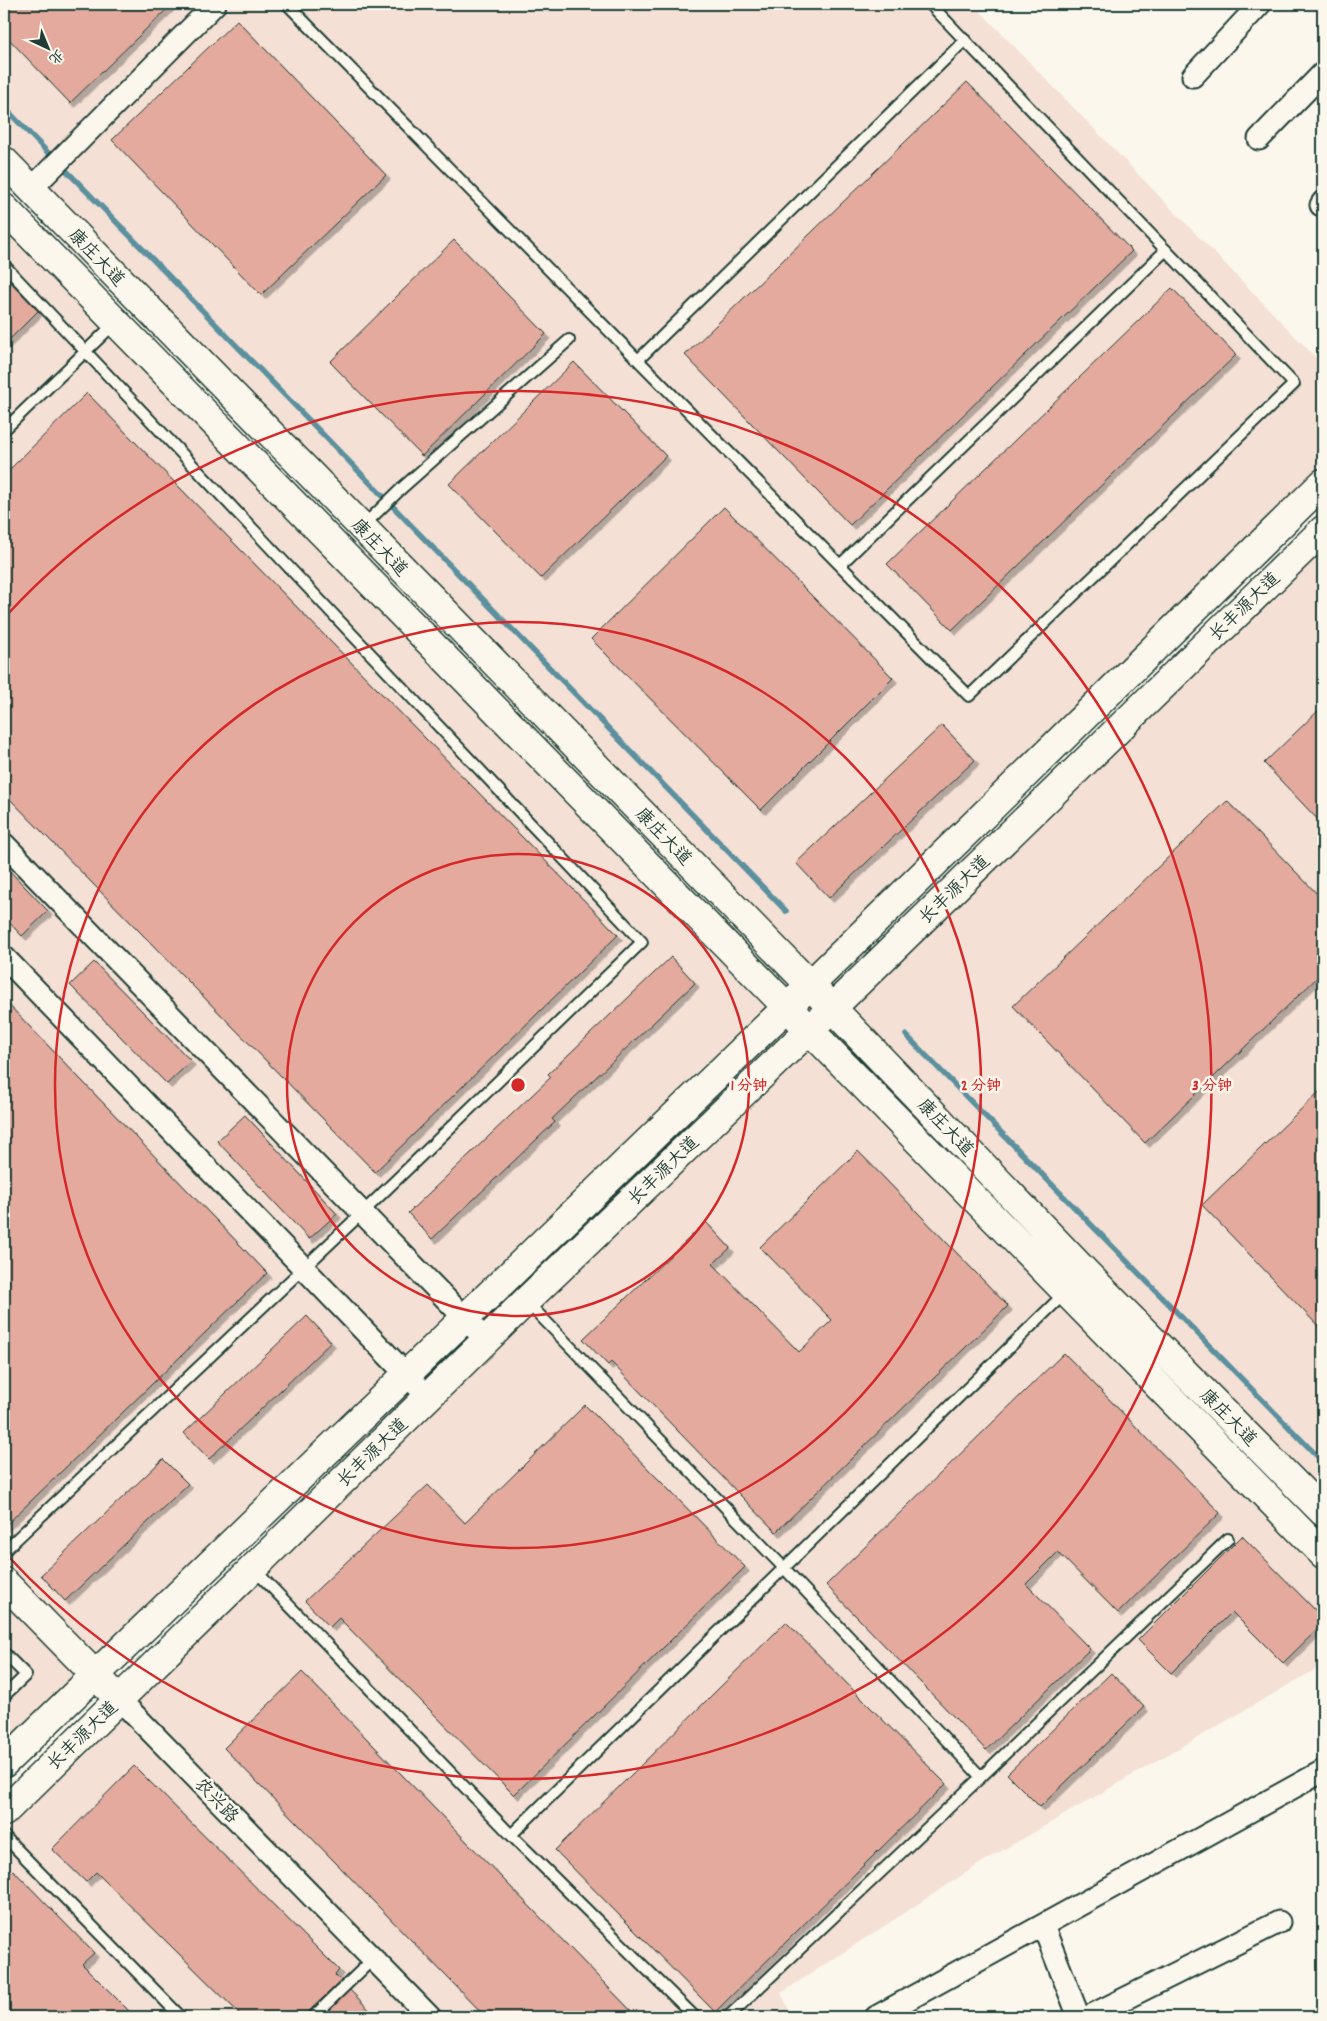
<svg xmlns="http://www.w3.org/2000/svg" width="1327" height="2021" font-family="Dekko,'LXGW WenKai TC',sans-serif">
  <defs>
    <filter id="shadow"><feDropShadow dx="4.5" dy="4.5" stdDeviation="0" flood-color="#0004"/></filter>
  </defs>
  <rect width="100%" height="100%" fill="#fbf7ec"/>
  <filter id="ink" filterUnits="userSpaceOnUse"><feTurbulence type="fractalNoise" baseFrequency=".02" numOctaves="2"/><feDisplacementMap in="SourceGraphic" scale="10" xChannelSelector="R" yChannelSelector="G"/><feConvolveMatrix kernelMatrix="1 2 1 2 8 2 1 2 1" color-interpolation-filters="sRGB"/></filter>
  <g filter="url(#ink)">
    <!-- built -->
    <path fill="#f4e0d5" d="M 4,4 L 973,4 L 1323,365 L 1323,483 L 810,985 L 4,161 Z
      M 4,208 L 787,1007 L 4,1763 Z
      M 1323,530 L 1323,1512 L 832,1008 Z
      M 810,1029 L 1323,1554 L 1323,1665 L 984,1861 L 781,1993 L 792,2017 L 4,2017 L 4,1812 Z"/>
    <g fill="none" stroke-linecap="round" stroke-linejoin="round">
      <!-- stream -->
      <path stroke="#5b909e" stroke-width="5.5" d="M 4,107 L 54,159
        M 61,165 L 786,911
        M 906,1035 L 1323,1462"/>
    </g>
    <!-- building -->
    <path fill="#e4aa9e" stroke="#1f3d34" filter="url(#shadow)" d="M 4,4 L 172,4 L 70,103 L 4,34 Z
      M 237,20 L 386,175 L 261,295 L 112,140 Z
      M 967,82 L 1132,251 L 850,525 L 685,355 Z
      M 454,240 L 546,334 L 422,456 L 330,362 Z
      M 4,275 L 38,311 L 4,345 Z
      M 1172,288 L 1236,355 L 952,630 L 887,564 Z
      M 574,362 L 666,456 L 541,578 L 449,484 Z
      M 87,393 L 618,935 L 375,1172 L 4,793 L 4,475 Z
      M 724,507 L 893,678 L 761,810 L 591,639 Z
      M 1323,706 L 1323,825 L 1264,763 Z
      M 942,725 L 975,760 L 829,898 L 796,863 Z
      M 1227,801 L 1323,900 L 1323,972 L 1145,1143 L 1013,1006 Z
      M 4,865 L 48,911 L 22,936 L 4,917 Z
      M 671,957 L 695,983 L 552,1119 L 555,1122 L 432,1239 L 408,1213 L 551,1077 L 548,1074 Z
      M 94,962 L 191,1061 L 167,1084 L 70,985 Z
      M 4,1000 L 267,1273 L 4,1527 Z
      M 1323,1088 L 1323,1331 L 1202,1205 Z
      M 245,1115 L 337,1214 L 309,1239 L 217,1141 Z
      M 858,1151 L 1008,1306 L 776,1532 L 611,1362 L 608,1365 L 583,1339 L 706,1222 L 730,1248 L 713,1264 L 799,1352 L 832,1320 L 760,1247 Z
      M 307,1316 L 331,1342 L 209,1459 L 184,1433 Z
      M 1064,1353 L 1220,1513 L 1118,1613 L 1058,1552 L 1026,1584 L 1090,1649 L 986,1750 L 826,1585 Z
      M 585,1405 L 745,1567 L 514,1795 L 339,1618 L 330,1627 L 305,1601 L 428,1485 L 465,1523 Z
      M 163,1459 L 188,1484 L 65,1601 L 41,1575 Z
      M 1242,1536 L 1323,1618 L 1323,1624 L 1283,1663 L 1232,1612 L 1171,1673 L 1138,1640 Z
      M 786,1622 L 946,1784 L 715,2012 L 555,1850 Z
      M 302,1672 L 637,2017 L 486,2017 L 224,1748 Z
      M 1111,1673 L 1144,1707 L 1040,1807 L 1007,1774 Z
      M 134,1766 L 339,1970 L 335,1975 L 341,1981 L 308,2012 L 306,2017 L 243,2017 L 96,1872 L 86,1882 L 52,1849 Z
      M 13,1870 L 94,1953 L 82,1964 L 135,2017 L 4,2017 L 4,1879 Z
      M 350,1990 L 376,2017 L 323,2017 Z"/>
    <g fill="none" stroke-linecap="round" stroke-linejoin="round">
      <!-- lane casing -->
      <g stroke="#1f3d34" stroke-width="14">
        <path id="lane" d="M 287,4 L 969,696 L 1294,384 L 930,4
          M 4,265 L 642,942 L 362,1213 L 4,1551
          M 638,360 L 965,40
          M 4,430 L 115,323
          M 362,527 L 403,487 L 569,340
          M 840,565 L 1166,250
          M 526,1301 L 784,1568 L 981,1777 L 728,2017
          M 253,1568 L 511,1835 L 1065,1293
          M 4,1653 L 26,1675 L 4,1696
          M 981,1777 L 1228,1539
          M 511,1835 L 695,2017
          M 4,1836 L 181,2017
          M 313,2017 L 373,1959"/>
      </g>
      <!-- street casing -->
      <g stroke="#1f3d34" stroke-width="25">
        <path id="street" d="M 1193,76 L 1260,4
          M 1259,139 L 1323,73
          M 31,189 L 215,4
          M 1321,205 L 1323,202
          M 4,844 L 486,1340
          M 4,957 L 428,1397
          M 119,1699 L 430,2017
          M 1043,1926 L 1079,2017
          M 876,2017 L 1323,1771
          M 1088,2017 L 1279,1922"/>
      </g>
      <!-- secondary casing -->
      <g stroke="#1f3d34" stroke-width="31">
        <path id="secondary" d="M 4,161 L 810,985 L 1086,1273 L 1323,1512
          M 4,208 L 1323,1554
          M 4,1582 L 108,1688
          M 4,1763 L 810,985 L 1323,483
          M 4,1812 L 526,1301 L 832,1008 L 1323,530"/>
      </g>
      <!-- lane -->
      <use href="#lane" stroke="#fbf7ec" stroke-width="10"/>
      <!-- street -->
      <use href="#street" stroke="#fbf7ec" stroke-width="21"/>
      <!-- secondary -->
      <use href="#secondary" stroke="#fbf7ec" stroke-width="28"/>
    </g>
  </g>
  <!-- distance rings -->
  <g fill="none" stroke="#d62828" stroke-width="2.5">
    <circle cx="518" cy="1085" r="231"/>
    <circle cx="518" cy="1085" r="463"/>
    <path d="M6 616A694 694 0 1 1 6 1554"/>
  </g>
  <g text-anchor="middle" stroke-width="5" stroke-linejoin="round" paint-order="stroke">
    <!-- street labels -->
    <g font-size="18" fill="#1f3d34" stroke="#fbf7ec">
      <text transform="translate(97 257) rotate(46)" y="6">康庄大道</text>
      <text transform="translate(380 547) rotate(46)" y="6">康庄大道</text>
      <text transform="translate(1244 606) rotate(-44)" y="6">长丰源大道</text>
      <text transform="translate(664 836) rotate(46)" y="6">康庄大道</text>
      <text transform="translate(954 889) rotate(-44)" y="6">长丰源大道</text>
      <text transform="translate(946 1127) rotate(46)" y="6">康庄大道</text>
      <text transform="translate(663 1170) rotate(-44)" y="6">长丰源大道</text>
      <text transform="translate(1229 1417) rotate(45)" y="6">康庄大道</text>
      <text transform="translate(372 1452) rotate(-44)" y="6">长丰源大道</text>
      <text transform="translate(82 1735) rotate(-44)" y="6">长丰源大道</text>
      <text transform="translate(217 1800) rotate(46)" y="6">农兴路</text>
    </g>
  </g>
  <circle cx="518" cy="1085" r="8" fill="#d62828" stroke="#fbf7ec" stroke-width="2.5"/>
  <g font-size="15" text-anchor="middle" font-weight="bold" fill="#d62828" stroke="#fbf7ec" stroke-width="5" stroke-linejoin="round" paint-order="stroke">
    <text x="749" y="1090">1 分钟</text>
    <text x="981" y="1090">2 分钟</text>
    <text x="1212" y="1090">3 分钟</text>
  </g>
  <!-- margin -->
  <rect width="1327" height="2021" fill="none" stroke="#fbf7ec" stroke-width="20"/>
  <rect x="10" y="10" width="1307" height="2001" fill="none" stroke="#1f3d34" stroke-width="2" filter="url(#ink)"/>
  <!-- north arrow -->
  <g transform="translate(48 48) rotate(136)" stroke="#fbf7ec" stroke-width="4" paint-order="stroke">
  <path d="M0-4L9 19L0 12L-9 19Z" fill="#1f3d34"/>
  <text y="-8" font-size="14" font-weight="bold" text-anchor="middle" fill="#1f3d34">北</text>
  </g>
</svg>
